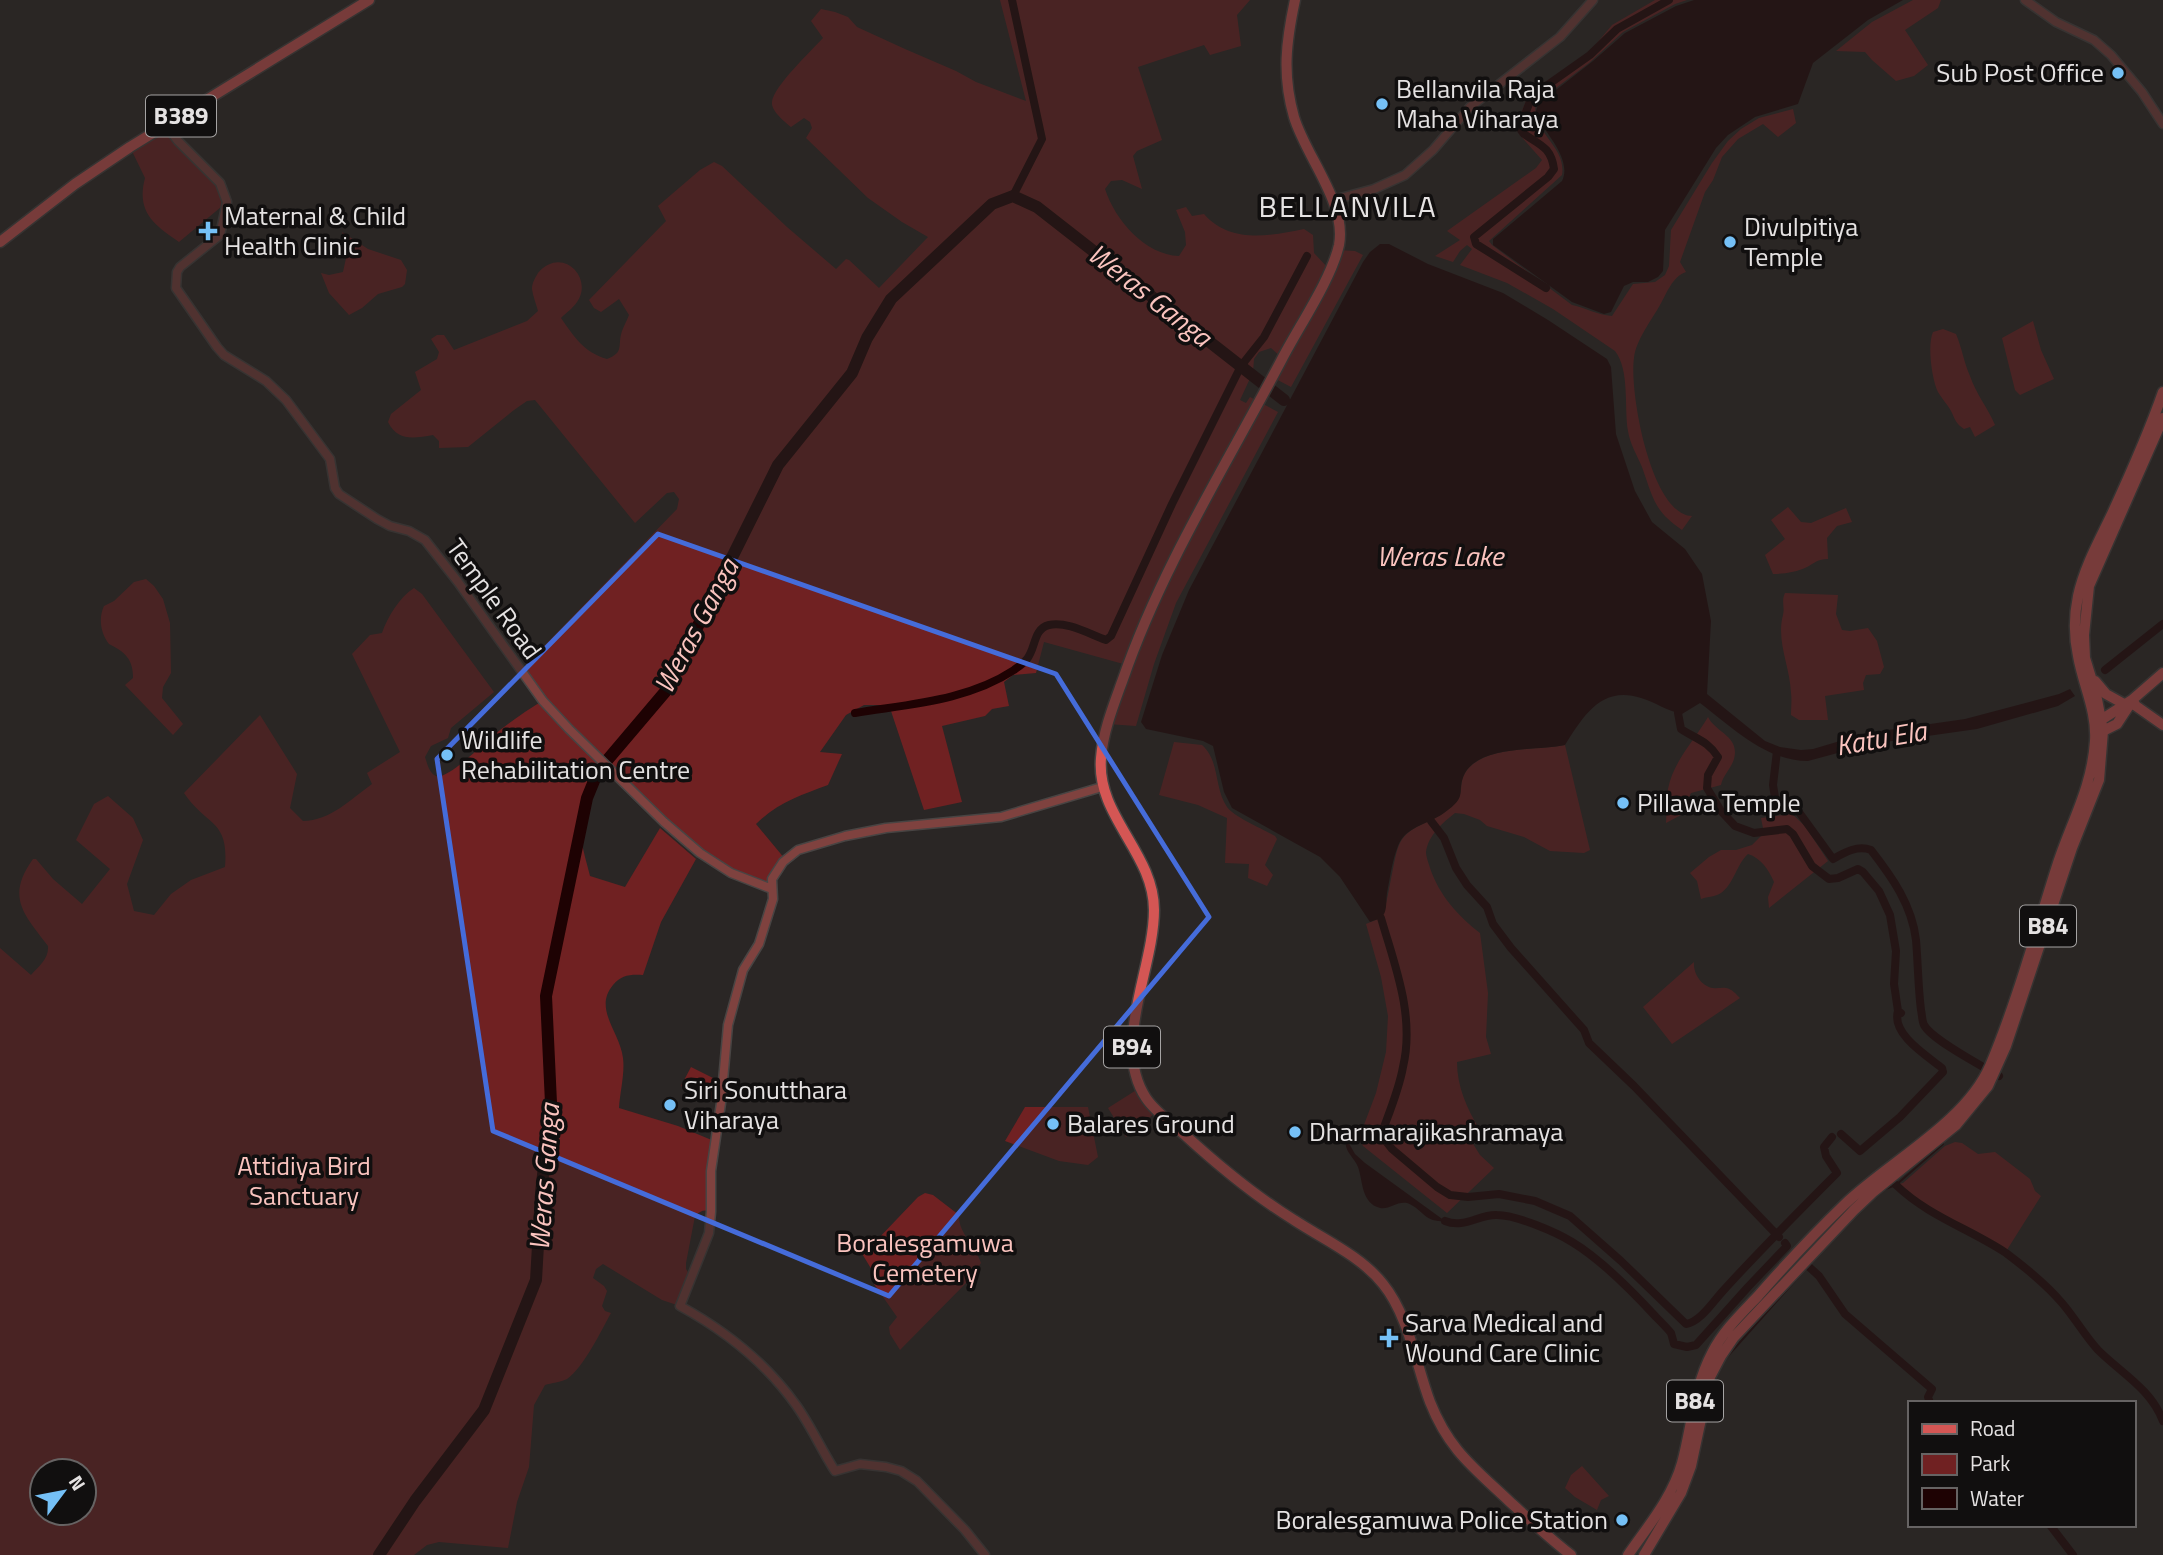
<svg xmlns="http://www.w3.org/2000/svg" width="2163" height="1555" font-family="'Titillium Web',sans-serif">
  <rect width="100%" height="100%" fill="#2a2625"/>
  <!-- green -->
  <path fill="#702122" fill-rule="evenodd" d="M 1000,0 L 1250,0 L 1237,15 L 1241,46 L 1210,55 L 1204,45 L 1138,67 L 1162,140 L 1137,151 L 1133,156 L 1142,189 L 1122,180 L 1111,181 L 1105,189 C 1115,220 1145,255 1179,256 L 1186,245 L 1185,232 L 1176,210 L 1186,207 L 1192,216 L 1204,214 C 1230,244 1270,236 1304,229 L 1313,235 L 1314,253 L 1329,269 L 1337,250 L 1355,251 L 1363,255 L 1291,387 L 1272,377 L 1282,358 L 1271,348 L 1259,352 L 1254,359 L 1253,372 L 1240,400 L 1246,403 L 1250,397 L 1278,412 L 1176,603 L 1154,664 L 1136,726 L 1108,724 L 1127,665 L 1044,642 L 1036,673 L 1013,675 L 1004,682 L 1009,706 L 992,709 L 985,716 L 942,726 L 962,802 L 924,810 L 889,705 L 864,705 L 846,715 L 820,752 L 842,754 L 828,785 C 801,795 777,803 756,824 L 785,859 L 772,889 L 700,853 L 604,764 C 593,781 577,818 581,838 C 583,851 587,864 590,876 L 625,887 L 660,828 L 696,859 L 661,922 L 643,975 C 631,974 621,975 613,985 C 593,1009 620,1032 623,1058 C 625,1073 620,1092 619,1108 L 678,1126 L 714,1141 L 711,1212 C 705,1209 700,1211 695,1216 L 686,1263 L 686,1269 L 691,1277 L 680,1306 L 662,1300 L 603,1264 L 596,1269 L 593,1278 L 604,1286 L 607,1291 L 602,1306 L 605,1311 L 611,1313 C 601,1331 584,1367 567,1379 C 561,1382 551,1383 545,1385 L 534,1405 L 529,1467 L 517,1502 L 508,1548 L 439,1542 L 427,1545 L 414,1555 L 0,1555 L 0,948 L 31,975 C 39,966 49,959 48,946 C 25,915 5,898 33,859 L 36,859 L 53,879 L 82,904 L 110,869 L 76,840 L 94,804 L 108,796 L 133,818 L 143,840 L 127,884 L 134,911 L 154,915 L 171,894 L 191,880 L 225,867 C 229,819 207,827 184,793 L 260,715 L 297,774 L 290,808 L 303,821 C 330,821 351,799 372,784 L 367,773 L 400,752 L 352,654 L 370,635 L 382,633 C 388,616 399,598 414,588 L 422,594 L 494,692 L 451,728 L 448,738 L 431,746 L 425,757 C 427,763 429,773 436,776 C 447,780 480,747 489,739 C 506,725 524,712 542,701 L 522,672 L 544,646 L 677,509 L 679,499 L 674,492 L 667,493 L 635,523 L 535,400 L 527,401 L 514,410 L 468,447 L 439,448 L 439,441 L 433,435 C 414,438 398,442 388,422 L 391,414 L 421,390 L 415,372 L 437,359 L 439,352 L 431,339 L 437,335 L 444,335 L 454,350 L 527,321 L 538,311 C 536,304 533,296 532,289 C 532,283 535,278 538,273 C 562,245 594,278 577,302 C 573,308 566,313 561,318 C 574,337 585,353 607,359 C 625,352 617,346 622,331 C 624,326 627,320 629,315 L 619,299 L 601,312 L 594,308 L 589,300 L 666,221 L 658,206 L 700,170 L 714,162 L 722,166 L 787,227 L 836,269 L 846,259 L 849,260 L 879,288 L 928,237 L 902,222 L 868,198 L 806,138 L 812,128 L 810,122 L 804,118 L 791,127 C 784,121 771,111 772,102 C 773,87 812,50 823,38 L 811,21 L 821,9 L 835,12 L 848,17 L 857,27 L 905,49 L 956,71 L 976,82 L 1026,101 ZM 42,1471 L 84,1471 L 84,1513 L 42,1513 Z
    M 1655,0 L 1687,0 L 1675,4 L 1623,32 L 1589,63 L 1536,103 C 1530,132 1567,146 1562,175 L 1489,241 L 1492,245 L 1572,305 C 1586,308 1597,315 1612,316 L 1633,284 L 1655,282 L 1665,275 L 1669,266 L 1671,230 L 1712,163 L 1728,141 L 1741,129 L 1759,118 L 1793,109 L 1796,123 L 1778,137 L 1763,124 L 1738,139 L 1722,157 L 1713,180 L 1705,192 L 1680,262 L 1686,272 C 1672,277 1667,293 1660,305 C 1651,321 1636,340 1634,358 C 1629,391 1651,515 1692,516 L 1682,530 C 1654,511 1653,498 1642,467 C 1637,455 1630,444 1628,431 C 1624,408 1630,370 1615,351 L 1553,309 L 1507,283 L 1460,265 L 1472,249 L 1467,245 L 1460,251 L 1453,262 L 1435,256 L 1460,240 L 1447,231 L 1536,168 L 1542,160 L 1519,134 L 1517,122 L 1530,92 L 1587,55 L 1612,25 Z
    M 1913,0 L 1941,0 L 1938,8 L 1905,30 L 1928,65 L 1914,76 L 1896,81 L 1872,60 L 1865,52 L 1836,51 L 1872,22 Z
    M 166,125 L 220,183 L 227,202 L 179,242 C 154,225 136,212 145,178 L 130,147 Z
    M 342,232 L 368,249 L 401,260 L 407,270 L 405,284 L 402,287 L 378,294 L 362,308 L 349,315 L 329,293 L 321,273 L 329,275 L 343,272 L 348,249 Z
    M 2033,321 L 2041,350 L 2054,379 L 2020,395 L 2015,390 L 2002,338 Z
    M 1943,329 L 1956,334 C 1962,348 1964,363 1970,376 C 1976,394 1988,408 1995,425 L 1975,437 L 1970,427 L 1964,429 C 1956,424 1955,419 1951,411 C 1948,405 1942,399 1938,392 C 1932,380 1927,345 1933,332 Z
    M 1788,507 L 1801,522 L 1811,523 L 1846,508 L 1852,522 L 1837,526 L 1827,538 L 1828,559 C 1817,559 1815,563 1807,567 C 1797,572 1784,574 1773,574 L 1765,555 L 1785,539 L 1771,520 Z
    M 146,579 L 154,586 L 163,599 L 170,623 L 171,673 L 163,687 L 162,698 L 183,724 L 173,735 L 125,685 L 133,678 C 133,659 125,652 109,644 C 101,634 98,619 104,606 L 114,601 L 134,582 Z
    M 1785,593 L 1838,595 L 1836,614 L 1842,630 L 1850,631 L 1868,628 L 1877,641 L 1884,667 L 1880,674 L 1866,675 L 1863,683 L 1864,690 L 1825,696 L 1828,720 L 1799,720 L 1791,715 C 1791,708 1792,700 1791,693 C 1790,666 1776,641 1783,615 C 1785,607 1781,601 1785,593 Z
    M 1708,717 C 1716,733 1740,736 1734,759 C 1731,769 1723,775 1721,785 L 1691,793 L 1681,815 L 1666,823 C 1667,812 1665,800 1668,789 C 1673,762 1694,741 1708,717 Z
    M 1174,742 L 1202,745 C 1220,761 1214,788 1227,807 C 1234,817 1263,829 1275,836 L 1277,839 L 1265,865 L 1273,875 L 1267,886 L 1248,878 L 1249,864 L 1225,863 L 1227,818 L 1198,805 L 1159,795 Z
    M 1565,745 L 1590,850 L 1584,853 L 1550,851 L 1524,837 L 1487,826 L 1480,820 L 1464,814 L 1455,813 C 1442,823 1428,836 1426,852 C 1426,857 1429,864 1430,868 C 1439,895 1458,916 1480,933 L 1488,993 L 1486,1037 L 1491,1054 L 1457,1062 C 1457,1087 1467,1108 1479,1129 L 1470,1139 L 1480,1155 L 1494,1168 L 1447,1213 L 1363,1146 L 1359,1138 L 1376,1093 L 1386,1052 L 1388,1016 L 1381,977 L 1366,924 C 1370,922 1377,920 1381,917 C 1387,912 1393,858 1399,845 C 1408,825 1430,824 1446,811 C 1470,793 1455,786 1467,770 C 1487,745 1537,751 1565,745 Z
    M 1792,814 L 1805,826 L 1828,861 L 1769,908 L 1768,897 L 1774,882 C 1769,870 1761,858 1748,854 C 1736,864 1733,889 1717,895 C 1712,897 1706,897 1701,899 L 1697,881 L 1690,873 L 1709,857 L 1721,850 L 1736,850 L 1752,845 L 1764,833 L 1761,818 Z
    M 1694,962 C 1693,973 1701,986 1713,988 C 1717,989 1722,987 1726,988 C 1732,989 1736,994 1740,998 L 1672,1044 L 1643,1007 Z
    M 691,1067 L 723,1083 L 721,1103 L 681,1086 Z
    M 1138,1089 L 1155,1113 L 1126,1137 L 1108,1108 Z
    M 1025,1107 L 1088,1107 L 1098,1157 L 1088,1165 L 1059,1161 L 1005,1141 Z
    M 1955,1142 L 1962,1143 L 1978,1154 L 1995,1152 L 2030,1179 L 2035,1191 L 2041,1196 L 2005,1253 C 1970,1232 1925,1213 1896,1185 L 1903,1183 L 1945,1146 Z
    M 925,1193 L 933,1195 L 959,1215 C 958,1233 976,1246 981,1263 L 968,1281 L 900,1350 L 890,1334 L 889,1327 L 897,1317 L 874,1284 L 878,1280 L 861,1252 L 876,1241 L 918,1197 Z
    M 1582,1466 L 1609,1496 L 1601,1500 L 1597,1510 L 1575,1497 L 1565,1488 L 1571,1475 Z"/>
  <!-- water -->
  <path fill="#1e0203" d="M 1694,0 L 1903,0 L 1868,20 L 1813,63 L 1798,104 L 1755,117 L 1728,135 L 1716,148 L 1665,230 L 1663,271 L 1658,277 L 1648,282 L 1633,282 L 1624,286 L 1611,312 L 1604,314 L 1572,302 L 1493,245 L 1493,239 L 1562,181 C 1572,161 1548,135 1537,118 L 1536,111 L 1538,104 L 1593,61 L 1625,33 L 1676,6 Z
    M 1380,244 L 1389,244 L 1428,264 L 1503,293 L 1548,320 L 1607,359 L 1611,367 L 1616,434 L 1635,491 L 1652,522 L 1685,549 L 1702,574 L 1711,621 L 1707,694 L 1765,741 L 1780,747 L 1801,750 L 1813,749 L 1867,733 L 1965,719 L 2059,694 L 2070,689 L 2075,696 L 2058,706 L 1977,729 L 1871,744 L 1808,761 C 1765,761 1732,727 1700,703 L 1682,714 C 1667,711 1655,702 1641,698 C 1601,685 1583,717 1565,745 C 1538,751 1481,745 1465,773 C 1455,793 1470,795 1444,813 C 1427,825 1406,826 1398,846 C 1392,861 1390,878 1387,893 C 1386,900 1387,909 1384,914 C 1381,919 1375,920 1370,922 L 1340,877 L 1320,857 L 1232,808 L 1224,792 L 1213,746 L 1203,741 L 1146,729 L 1141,722 L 1162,655 L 1189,590 L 1363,262 L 1370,252 Z
    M 1346,1138 L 1355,1154 L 1365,1163 L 1445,1221 C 1424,1223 1422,1208 1407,1203 C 1397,1201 1389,1210 1380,1208 C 1361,1203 1363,1181 1358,1167 C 1354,1157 1343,1151 1346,1138 Z"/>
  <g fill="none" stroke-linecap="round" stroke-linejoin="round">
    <!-- stream -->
    <path stroke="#1e0203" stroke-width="2" d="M 1868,1203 L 1885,1189 L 1896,1185 L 1943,1144
      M 1726,1358 L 1809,1265"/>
    <!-- canal -->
    <path stroke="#1e0203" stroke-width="8" d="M 1012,0 L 1042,139 L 1013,196
      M 1546,288 L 1476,244 L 1474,237 L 1548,177 L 1554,169 C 1551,147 1540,145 1524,134 L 1521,130 L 1522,122 L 1532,96 L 1590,55 L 1617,29 L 1669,0
      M 2105,670 L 2163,624
      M 855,713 C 909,704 967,701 1014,670 C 1018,667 1024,663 1027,659 C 1036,648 1033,629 1049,625 C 1067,621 1089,634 1106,640 L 1111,636 L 1172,504 L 1241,366 L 1264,337 L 1307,256
      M 1678,713 L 1681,729 C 1696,739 1708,741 1718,757 L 1708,775 L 1707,788 L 1721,811 L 1735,826 L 1754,833 L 1787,829 L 1793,834 L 1812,866 L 1829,879 L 1838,878 L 1858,869 L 1863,872 L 1879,891 L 1890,915 L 1896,951 L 1894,984 L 1898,1011 L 1901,1013
      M 1777,751 L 1773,785 L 1777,810 L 1796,808 L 1833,859 C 1845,852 1858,845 1871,850 C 1892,877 1912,905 1916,940 C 1918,963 1918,986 1921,1010 C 1922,1014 1922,1021 1924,1025 C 1932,1040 1982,1066 1999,1076
      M 1431,821 L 1444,838 L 1456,868 L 1467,885 L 1487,907 L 1493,924 L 1511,948 L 1584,1030 L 1589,1043 L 1634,1086 L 1779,1237
      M 1381,918 C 1395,966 1415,1016 1403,1067 C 1399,1090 1389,1113 1381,1135 L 1392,1149 L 1437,1187 L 1450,1195 L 1468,1197 L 1499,1194 L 1535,1201 L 1570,1216 L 1621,1261 L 1686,1324 C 1700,1322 1713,1302 1722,1292 C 1759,1251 1798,1212 1837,1173 L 1826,1156 L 1824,1147 L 1832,1137
      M 1841,1134 L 1860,1151 L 1900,1117 L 1943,1072 L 1942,1068 C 1927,1056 1891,1034 1898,1011
      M 1896,1185 C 1928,1216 1970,1229 2006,1253 C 2026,1268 2046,1284 2062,1303 C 2075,1318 2085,1336 2098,1350 C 2121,1373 2151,1389 2163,1421
      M 1445,1221 C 1464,1229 1479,1214 1497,1215 C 1516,1215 1556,1232 1572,1242 C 1602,1260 1633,1292 1656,1317 C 1661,1322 1667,1328 1671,1333 C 1672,1336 1673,1340 1674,1344 L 1687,1347 L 1696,1345 L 1748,1287 L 1787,1246 L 1785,1243
      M 1808,1266 L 1819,1276 L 1845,1314 L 1932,1389 L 1928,1397 L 1930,1403
      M 2050,1525 L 2073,1555"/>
    <!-- river -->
    <path stroke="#1e0203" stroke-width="12" d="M 379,1555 L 415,1501 L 484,1410 L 536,1280 L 541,1193 L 551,1103 L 546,996 L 587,798 L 596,776 L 604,764 L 665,692 L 778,465 L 852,373 L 867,338 L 891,299 L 992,204 L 1013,196 L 1037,207 L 1284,400"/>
    <!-- tertiary casing -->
    <g stroke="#484443" stroke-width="11">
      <path id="tertiary" d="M 2025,0 L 2056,22 L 2094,40 L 2111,55 L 2142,92 L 2163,124
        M 166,125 L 178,141 L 220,183 L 227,202 L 220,235 L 180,267 L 177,272 L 176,288 L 217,347 L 224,355 L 266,381 L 286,400 L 330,459 L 335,488 L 339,494 L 377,519 L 390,526 L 409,531 L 425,540 L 458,582 L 543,701 L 569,729 L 664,822 L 700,853 L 731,873 L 772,889
        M 1333,200 L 1374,189 L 1405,175 L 1433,150 L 1470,107 L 1560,37 L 1593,0
        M 985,1555 L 965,1530 L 917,1481 L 901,1471 L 886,1467 L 860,1464 L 835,1471 C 821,1449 811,1426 796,1405 C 766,1363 724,1330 680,1306 L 709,1233 L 711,1212 L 711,1171 L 721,1103 L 728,1025 L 743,970 L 759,944 L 773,899 L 772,879 L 783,862 L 798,850 L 845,836 L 886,828 L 1001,817 L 1102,787"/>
    </g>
    <!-- primary casing -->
    <g stroke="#484443" stroke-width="13">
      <path id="primary" d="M 1295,0 C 1286,42 1282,75 1294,117 C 1306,157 1347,203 1339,245 C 1331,280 1299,326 1282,359 C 1227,464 1162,566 1123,679 C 1114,704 1103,731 1101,758 C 1096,816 1154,853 1154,910 C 1154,969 1111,1045 1146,1098 C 1156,1113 1173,1124 1186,1136 C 1220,1167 1255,1196 1294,1220 C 1323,1239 1361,1256 1383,1284 C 1409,1316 1416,1365 1430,1402 C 1449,1450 1473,1467 1509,1501 C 1530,1520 1549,1538 1571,1555
        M 0,242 L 75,184 L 130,147 L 369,0
        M 2095,681 L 2106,694 L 2124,704
        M 2132,700 L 2136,706 L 2163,725
        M 2101,720 L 2132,700 L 2163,673
        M 2103,731 L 2117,724 L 2132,701
        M 1628,1555 C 1648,1526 1672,1498 1682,1463 C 1692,1426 1694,1387 1712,1353 C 1723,1331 1741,1314 1758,1296 C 1786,1264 1815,1233 1845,1204 C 1890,1161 1965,1123 1990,1066 C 2017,1002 2035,935 2056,869 C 2070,824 2092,789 2095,741 C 2097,711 2083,685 2078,656 C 2074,637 2074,615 2078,596 C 2084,568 2099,541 2111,516 C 2130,475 2148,435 2163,392
        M 1644,1555 L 1681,1493 L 1691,1466 L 1710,1377 L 1721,1356 L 1734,1337 L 1854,1210 L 1873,1192 L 1956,1125 L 1988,1086 L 2006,1046 L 2072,848 L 2099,780 L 2103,731 L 2096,694 L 2085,658 L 2084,635 L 2089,586 L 2163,418"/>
    </g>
    <!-- tertiary -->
    <use href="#tertiary" stroke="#7f423f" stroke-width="8"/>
    <!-- primary -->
    <use href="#primary" stroke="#d45654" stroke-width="10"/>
  </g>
  <!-- marked area -->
  <path d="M0 0H2163V1555H0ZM 658,534 L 1056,674 L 1209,917 L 889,1296 L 493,1131 L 437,759 Z" fill="#2a2625" fill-opacity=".55" fill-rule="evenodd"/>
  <path fill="none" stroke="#456cda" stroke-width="5" stroke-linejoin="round" d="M 658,534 L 1056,674 L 1209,917 L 889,1296 L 493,1131 L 437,759 Z"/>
  <!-- markers -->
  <g fill="#75c0f6" stroke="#110f0f" stroke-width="2.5">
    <circle cx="2118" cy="73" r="7"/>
    <circle cx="1382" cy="104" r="7"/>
    <path d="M204.5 220.5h7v7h7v7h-7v7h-7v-7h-7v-7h7z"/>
    <circle cx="1730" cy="242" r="7"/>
    <circle cx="447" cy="755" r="7"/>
    <circle cx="1623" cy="803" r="7"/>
    <circle cx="670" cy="1105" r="7"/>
    <circle cx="1053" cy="1124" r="7"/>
    <circle cx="1295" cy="1132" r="7"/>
    <path d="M1385.5 1327.5h7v7h7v7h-7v7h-7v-7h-7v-7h7z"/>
    <circle cx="1622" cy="1520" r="7"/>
  </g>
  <g text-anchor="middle" stroke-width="7" stroke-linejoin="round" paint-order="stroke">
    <!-- shield labels -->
    <g fill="#110f0f" stroke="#a5a3a3" stroke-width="2">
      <rect x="146" y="95.5" width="70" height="41" rx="5"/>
      <rect x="2020" y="905.5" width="56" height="41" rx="5"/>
      <rect x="1104" y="1026.5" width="56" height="41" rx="5"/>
      <rect x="1667" y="1380.5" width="56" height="41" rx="5"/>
    </g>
    <g font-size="24" font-weight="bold" fill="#e5e2e2">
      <text x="181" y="124">B389</text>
      <text x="2048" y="934">B84</text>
      <text x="1132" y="1055">B94</text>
      <text x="1695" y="1409">B84</text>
    </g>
    <!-- poi labels -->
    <g font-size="26" fill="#e5e2e2" stroke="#110f0f" text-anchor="start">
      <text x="2104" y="82" text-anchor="end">Sub Post Office</text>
      <text x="1396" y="98">Bellanvila Raja<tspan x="1396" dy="30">Maha Viharaya</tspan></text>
      <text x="224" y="225">Maternal &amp; Child<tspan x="224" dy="30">Health Clinic</tspan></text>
      <text x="1744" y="236">Divulpitiya<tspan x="1744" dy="30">Temple</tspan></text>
      <text x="461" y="749">Wildlife<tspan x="461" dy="30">Rehabilitation Centre</tspan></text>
      <text x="1637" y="812">Pillawa Temple</text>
      <text x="684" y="1099">Siri Sonutthara<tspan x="684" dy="30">Viharaya</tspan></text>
      <text x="1067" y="1133">Balares Ground</text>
      <text x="1309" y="1141">Dharmarajikashramaya</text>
      <text x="1405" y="1332">Sarva Medical and<tspan x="1405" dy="30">Wound Care Clinic</tspan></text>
      <text x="1608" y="1529" text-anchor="end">Boralesgamuwa Police Station</text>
    </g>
    <!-- street labels -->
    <g font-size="26" fill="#e5e2e2" stroke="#110f0f">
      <text transform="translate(494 599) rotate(54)" y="9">Temple Road</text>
    </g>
    <!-- park labels -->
    <g font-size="26" fill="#fac3be" stroke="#110f0f">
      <text x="304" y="1175">Attidiya Bird<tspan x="304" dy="30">Sanctuary</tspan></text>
      <text x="925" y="1252">Boralesgamuwa<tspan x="925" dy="30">Cemetery</tspan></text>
    </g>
    <!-- water labels -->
    <g font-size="28" font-style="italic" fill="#fac3be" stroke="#110f0f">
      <text transform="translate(1150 295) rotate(38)" y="10">Weras Ganga</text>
      <text x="1440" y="566">Weras Lake</text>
      <text transform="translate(696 626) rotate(-62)" y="10">Weras Ganga</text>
      <text transform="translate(1881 738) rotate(-10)" y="10">Katu Ela</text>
      <text transform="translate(544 1177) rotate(-86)" y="10">Weras Ganga</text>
    </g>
    <!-- quarter labels -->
    <g font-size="30" letter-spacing="2" fill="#e5e2e2" stroke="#110f0f">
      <text x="1348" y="217">BELLANVILA</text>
    </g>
  </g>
  <!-- legend -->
  <rect x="1908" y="1401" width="228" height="126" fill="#110f0f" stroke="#666363" stroke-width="2"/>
  <rect x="1922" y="1424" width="35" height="10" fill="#d45654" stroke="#666363" stroke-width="2"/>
  <text x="1970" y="1436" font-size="21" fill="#e5e2e2">Road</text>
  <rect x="1922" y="1454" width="35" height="21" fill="#702122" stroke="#666363" stroke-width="2"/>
  <text x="1970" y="1471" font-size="21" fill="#e5e2e2">Park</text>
  <rect x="1922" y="1488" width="35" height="21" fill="#1e0203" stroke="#666363" stroke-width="2"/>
  <text x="1970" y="1506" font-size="21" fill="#e5e2e2">Water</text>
  <!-- north arrow -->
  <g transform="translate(63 1492) rotate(58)"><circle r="33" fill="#110f0f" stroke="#666363" stroke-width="2"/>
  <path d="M0-5L12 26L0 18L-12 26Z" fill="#75c0f6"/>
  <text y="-10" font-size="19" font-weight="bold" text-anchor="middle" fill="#e5e2e2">N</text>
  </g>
</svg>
